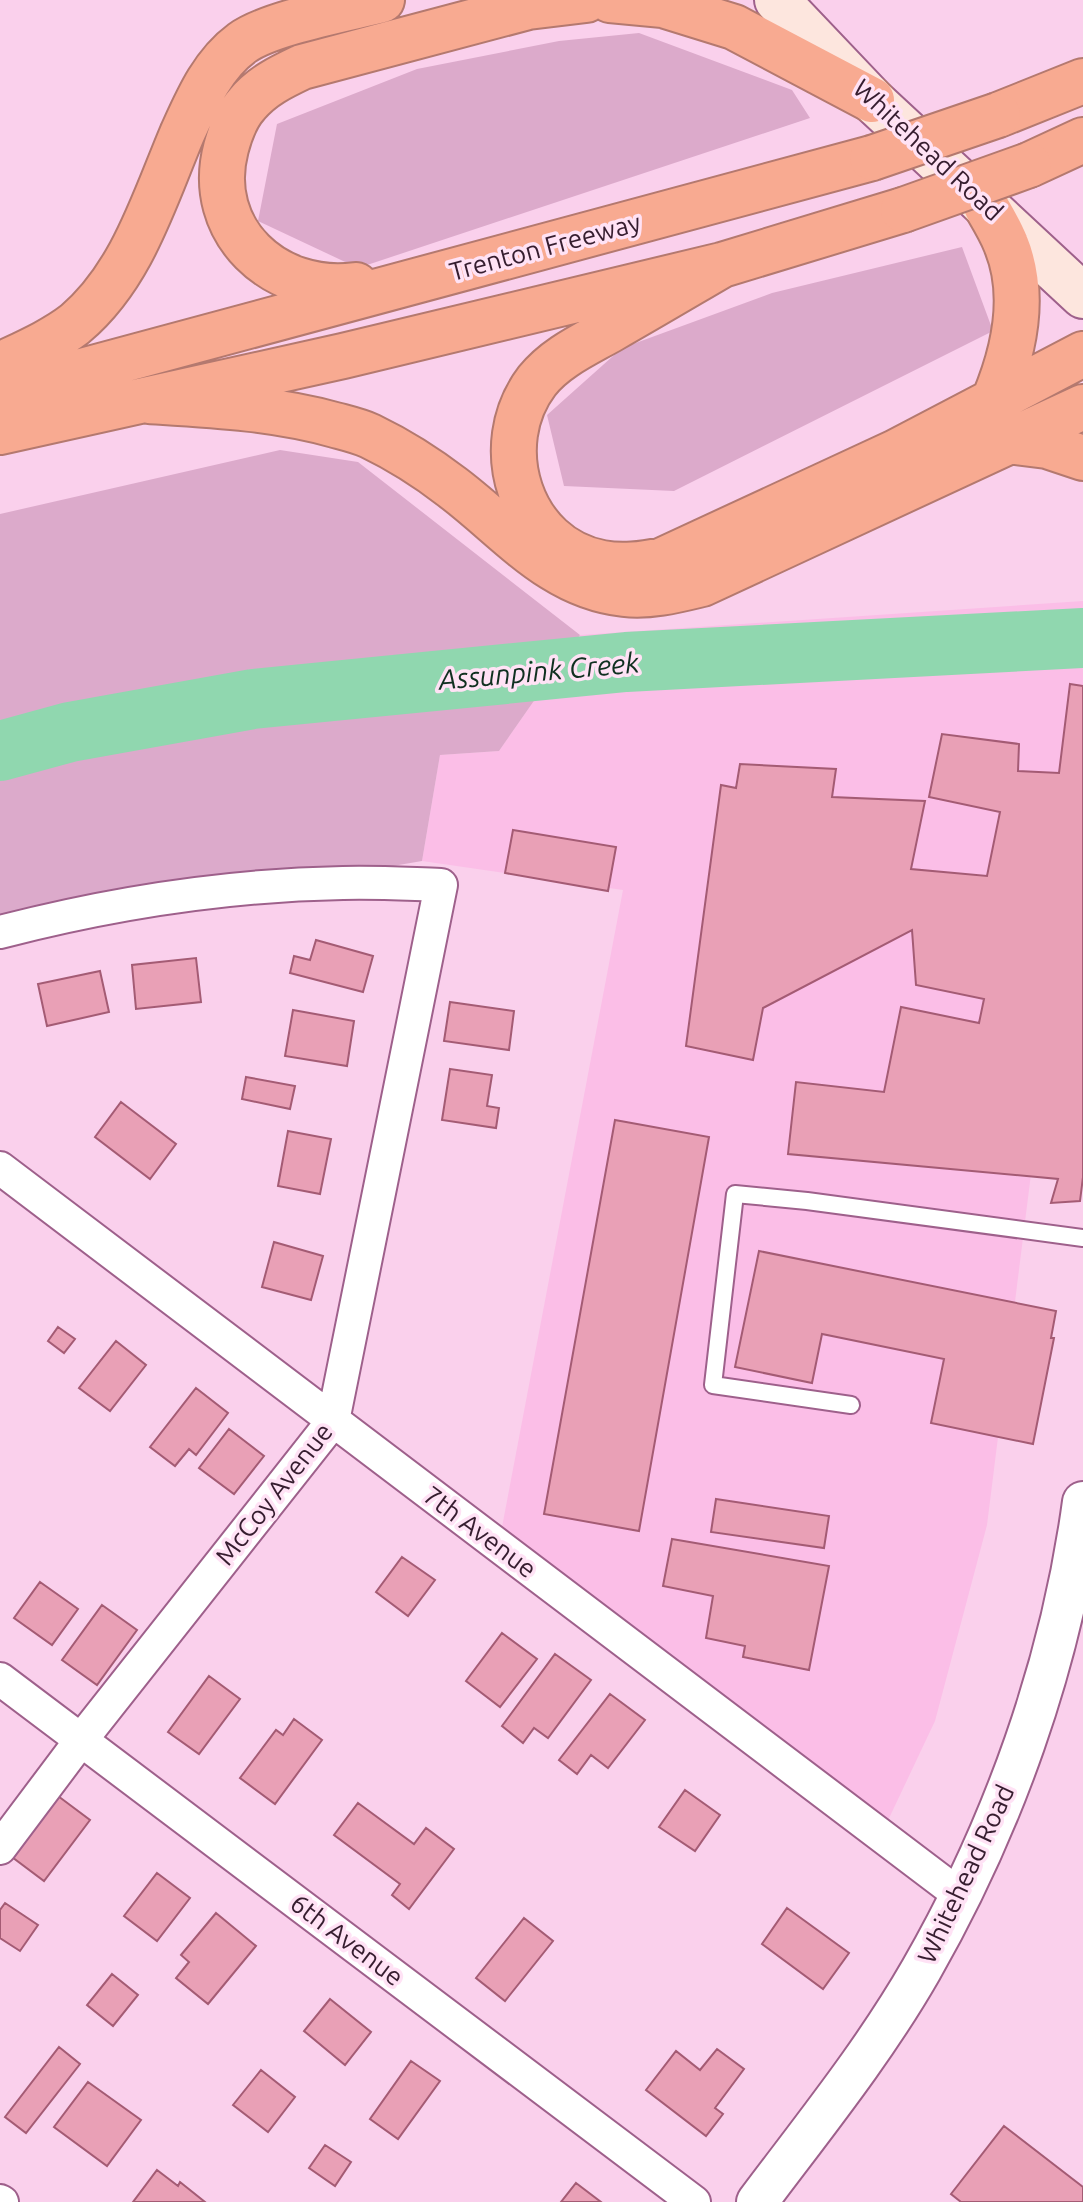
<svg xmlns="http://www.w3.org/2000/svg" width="1083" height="2202" font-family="Ubuntu,sans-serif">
  <rect width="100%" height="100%" fill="#fad0ec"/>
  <!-- built -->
  <path fill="#fbbee7" d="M 1083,601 L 1083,759 L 987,1525 L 935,1721 L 883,1831 L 499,1543 L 623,890 L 422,861 L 440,755 L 499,751 L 580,635 Z"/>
  <!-- green -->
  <path fill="#dcaacb" d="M 639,33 L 792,90 L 810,118 L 358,268 L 258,221 L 277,124 L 417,69 L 559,41 Z
    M 962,247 L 993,331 L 674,491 L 564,486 L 547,415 L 622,348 L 772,293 Z
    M 280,450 L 358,462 L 580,635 L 499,751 L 440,755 L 422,861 L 0,933 L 0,514 Z"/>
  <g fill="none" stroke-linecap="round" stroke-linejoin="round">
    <!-- river -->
    <path stroke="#90d7af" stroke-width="60" d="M 0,751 L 70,732 L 253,699 L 626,662 L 1083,638"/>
  </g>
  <!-- building -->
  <path fill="#e9a0b6" stroke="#a45b74" stroke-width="2" d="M 1070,684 L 1083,686 L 1083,1177 L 1080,1201 L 1051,1203 L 1058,1179 L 788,1154 L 796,1082 L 884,1092 L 901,1007 L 979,1023 L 984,999 L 916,985 L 912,930 L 763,1008 L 753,1060 L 686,1046 L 721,785 L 736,788 L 740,764 L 836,769 L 832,797 L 925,801 L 911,869 L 987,876 L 1000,812 L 929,797 L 942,734 L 1019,744 L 1018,771 L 1059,773 Z
    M 513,830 L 616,847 L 608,891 L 505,873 Z
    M 316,940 L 373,956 L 363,992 L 290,973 L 294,956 L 310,960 Z
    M 196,958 L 201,1002 L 136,1009 L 132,965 Z
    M 100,971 L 109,1012 L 47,1026 L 38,984 Z
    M 450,1002 L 514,1011 L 509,1050 L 444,1041 Z
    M 293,1010 L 354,1021 L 347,1066 L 285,1056 Z
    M 450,1069 L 492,1075 L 487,1106 L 499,1108 L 496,1128 L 442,1120 Z
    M 246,1077 L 295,1086 L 290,1109 L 242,1099 Z
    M 121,1102 L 176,1144 L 150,1179 L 95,1137 Z
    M 615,1120 L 709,1137 L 639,1531 L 544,1514 Z
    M 288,1131 L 331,1139 L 320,1194 L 278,1186 Z
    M 274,1242 L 323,1256 L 311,1300 L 262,1287 Z
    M 759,1251 L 1056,1311 L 1051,1338 L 1054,1338 L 1033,1444 L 931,1423 L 944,1359 L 822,1334 L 812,1383 L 735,1367 Z
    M 58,1327 L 75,1339 L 64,1353 L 48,1341 Z
    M 116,1341 L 146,1365 L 110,1411 L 79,1388 Z
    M 196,1388 L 228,1413 L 196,1455 L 189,1449 L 175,1466 L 150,1447 Z
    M 229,1429 L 264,1456 L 234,1494 L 199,1468 Z
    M 716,1499 L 829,1516 L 824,1548 L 711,1532 Z
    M 672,1539 L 829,1566 L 809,1670 L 743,1657 L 745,1646 L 706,1638 L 713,1596 L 663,1586 Z
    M 402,1557 L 435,1580 L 408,1616 L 376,1592 Z
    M 40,1582 L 78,1609 L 52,1645 L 14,1618 Z
    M 102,1605 L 137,1630 L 97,1685 L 62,1660 Z
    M 502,1633 L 537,1659 L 500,1707 L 466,1681 Z
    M 555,1654 L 591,1680 L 548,1738 L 534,1728 L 523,1743 L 502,1726 Z
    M 209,1676 L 240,1699 L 199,1754 L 168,1732 Z
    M 610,1694 L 645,1720 L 608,1768 L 591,1755 L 577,1774 L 559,1760 Z
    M 294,1719 L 322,1740 L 275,1804 L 240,1778 L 276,1730 L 283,1735 Z
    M 685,1790 L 720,1815 L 695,1851 L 659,1827 Z
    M 58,1796 L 90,1820 L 44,1881 L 12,1857 Z
    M 358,1803 L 414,1844 L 426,1828 L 454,1849 L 409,1909 L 392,1895 L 400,1884 L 334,1835 Z
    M 157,1873 L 190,1898 L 157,1941 L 124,1916 Z
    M 5,1903 L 38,1925 L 20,1951 L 0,1938 L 0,1910 Z
    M 787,1908 L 849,1953 L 823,1989 L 762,1944 Z
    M 216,1913 L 256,1946 L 208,2004 L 176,1978 L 189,1962 L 181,1955 Z
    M 524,1918 L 553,1941 L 505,2001 L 476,1978 Z
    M 112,1974 L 138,1995 L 113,2026 L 87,2005 Z
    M 330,1999 L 371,2032 L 345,2065 L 304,2031 Z
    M 59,2047 L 80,2064 L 26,2133 L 5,2117 Z
    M 717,2049 L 744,2069 L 715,2108 L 723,2114 L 706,2136 L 646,2090 L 676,2051 L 700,2070 Z
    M 411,2061 L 440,2081 L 398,2139 L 370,2119 Z
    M 261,2070 L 295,2097 L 268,2132 L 233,2105 Z
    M 88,2082 L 141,2120 L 107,2166 L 54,2127 Z
    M 1004,2126 L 1083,2187 L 1083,2202 L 961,2202 L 951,2194 Z
    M 325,2145 L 351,2162 L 335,2186 L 309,2168 Z
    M 157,2170 L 178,2186 L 180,2182 L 205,2202 L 133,2202 Z
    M 576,2183 L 601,2202 L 561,2202 Z"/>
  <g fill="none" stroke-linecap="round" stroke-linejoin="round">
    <!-- service casing -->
    <g stroke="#9e608b" stroke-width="20">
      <path id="service" d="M 851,1405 L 713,1385 L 735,1194 L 807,1201 L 1083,1238"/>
    </g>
    <!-- minor casing -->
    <g stroke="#9e608b" stroke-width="36">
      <path id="minor" d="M 0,932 C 112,903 227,885 343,883 C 376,882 408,884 441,885 L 333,1421 L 81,1740 L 0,1848
        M 0,1168 L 961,1896
        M 0,1679 L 694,2202
        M 0,2201 L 2,2202"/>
    </g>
    <!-- tertiary casing -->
    <g stroke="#9e608b" stroke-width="44">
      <path id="tertiary" d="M 757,2202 C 814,2126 874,2052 921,1970 C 1003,1827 1061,1665 1083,1502"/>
    </g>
    <!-- secondary casing -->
    <g stroke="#9e608b" stroke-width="48">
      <path id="secondary" d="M 777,0 L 872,100 L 1083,296"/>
    </g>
    <!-- motorway casing -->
    <g stroke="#b4796f" stroke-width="48">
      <path id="motorway" d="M 610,0 L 663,5 L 734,27 L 872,100
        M 998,115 L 1083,81
        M 1029,165 L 1083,140
        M 986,206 C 993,218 1001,231 1006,244 C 1027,295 1014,352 994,400
        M 722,265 C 686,286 649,308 612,329 C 586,344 556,357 537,381 C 488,445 520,548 602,563 C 623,567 642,564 663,560 L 896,452 L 1083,354
        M 356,285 C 275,296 204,231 226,148 C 230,133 236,116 247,104 C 262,86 281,77 302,67 L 528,7 L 586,0
        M 0,365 C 25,353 53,341 75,324 C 132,276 154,200 182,134 C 197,101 212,65 242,43 C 269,23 347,9 382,0
        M 0,393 L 872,158
        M 149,401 C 212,405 274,408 335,425 C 346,428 359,431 370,436 C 399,450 426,467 452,487 C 508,529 551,586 624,594 C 651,597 677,590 702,584 L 1083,407
        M 0,432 L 343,356 L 722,265 L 903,210
        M 1008,441 L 1047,446 L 1083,458"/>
    </g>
    <!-- service -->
    <use href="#service" stroke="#fff" stroke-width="16"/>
    <!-- minor -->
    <use href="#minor" stroke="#fff" stroke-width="32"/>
    <!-- tertiary -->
    <use href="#tertiary" stroke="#fff" stroke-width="40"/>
    <!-- secondary -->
    <use href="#secondary" stroke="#fde6de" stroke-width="44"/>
    <!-- motorway -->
    <use href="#motorway" stroke="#f8aa91" stroke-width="44"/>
    <!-- motorway-bridge casing -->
    <g stroke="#b4796f" stroke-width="48" stroke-linecap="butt">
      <path id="motorway-bridge" d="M 872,158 L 998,115
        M 903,210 L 1029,165"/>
    </g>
    <!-- motorway-bridge -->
    <use href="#motorway-bridge" stroke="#f8aa91" stroke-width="44"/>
  </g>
  <g text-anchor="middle" stroke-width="7" stroke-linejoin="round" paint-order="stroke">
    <!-- street labels -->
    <g font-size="26" fill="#361d2f" stroke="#ffe2f5">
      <text transform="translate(928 150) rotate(43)" y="9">Whitehead Road</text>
      <text transform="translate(545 247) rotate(-15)" y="9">Trenton Freeway</text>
      <text transform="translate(274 1494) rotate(-52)" y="9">McCoy Avenue</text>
      <text transform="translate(480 1532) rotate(37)" y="9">7th Avenue</text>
      <text transform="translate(966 1874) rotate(-65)" y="9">Whitehead Road</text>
      <text transform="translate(347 1940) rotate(37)" y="9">6th Avenue</text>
    </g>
    <!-- water labels -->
    <g font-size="28" font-style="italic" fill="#103020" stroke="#ffe2f5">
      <text transform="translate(539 671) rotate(-5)" y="10">Assunpink Creek</text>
    </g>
  </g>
</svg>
